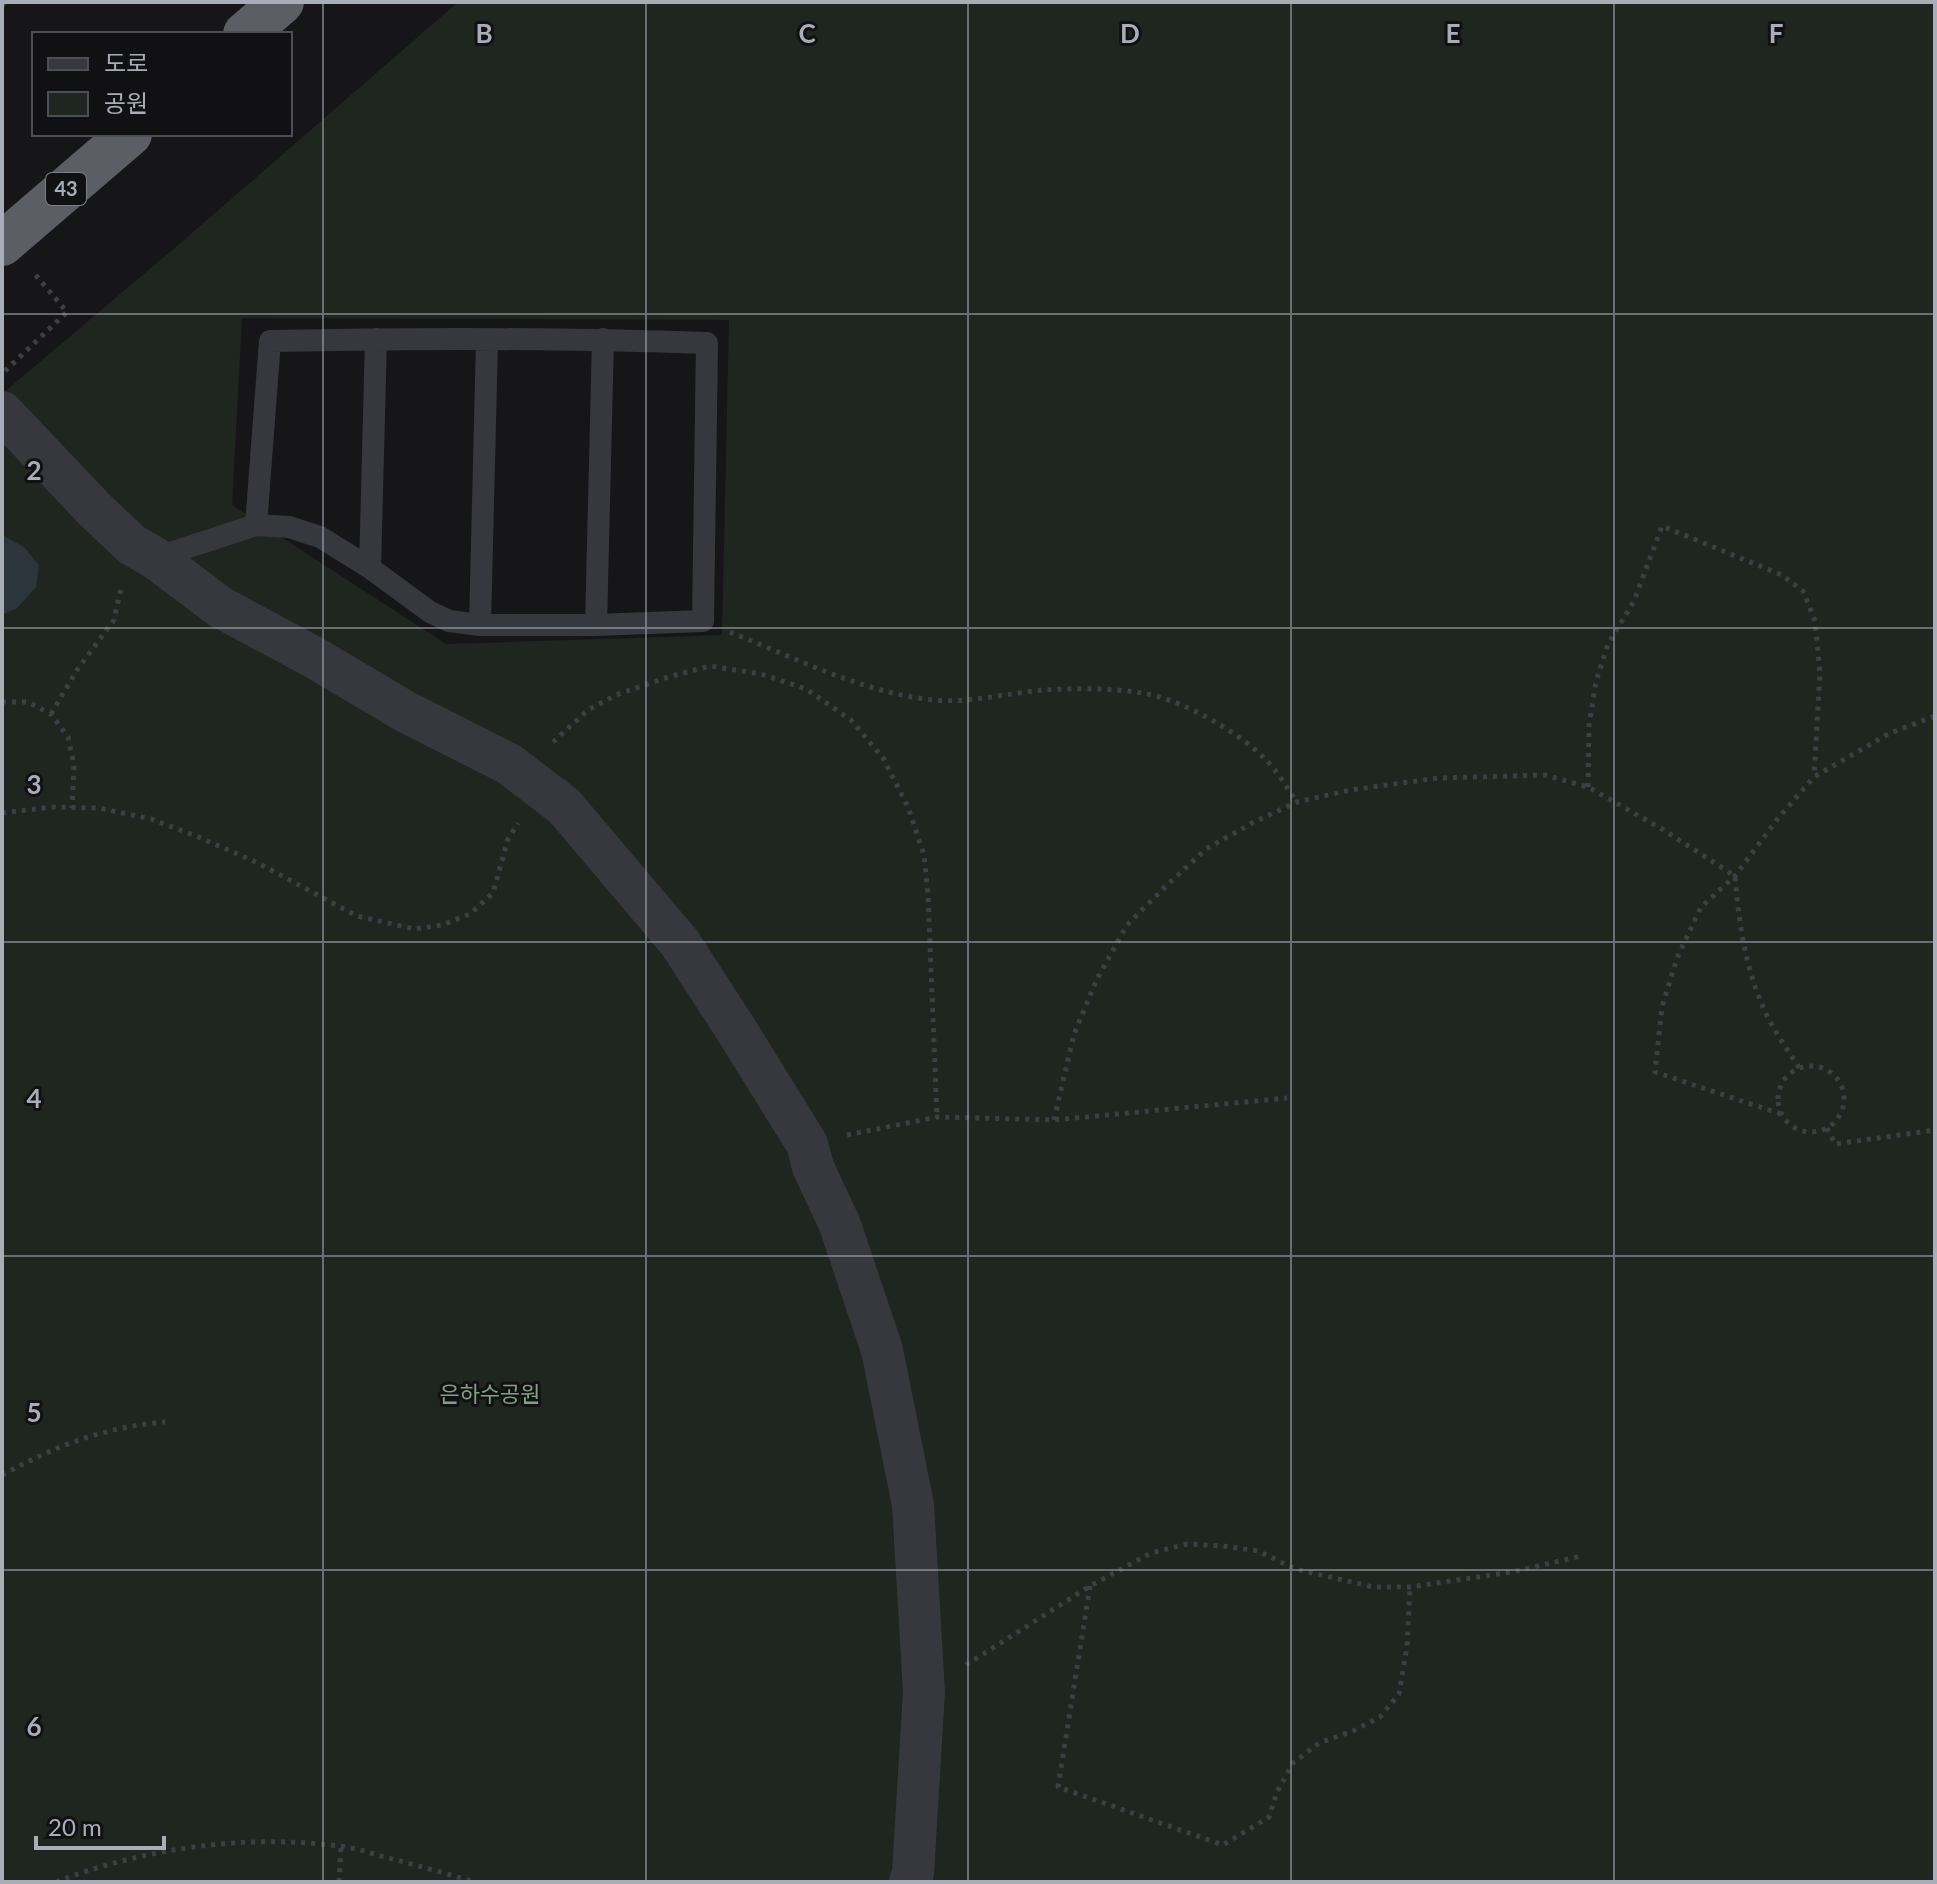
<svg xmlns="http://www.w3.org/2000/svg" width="1937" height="1884" font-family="Lato,'Noto Sans KR',sans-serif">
  <rect width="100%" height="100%" fill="#161618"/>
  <!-- green -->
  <path fill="#1e261f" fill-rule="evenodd" d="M 458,2 L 1935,2 L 1935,1882 L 2,1882 L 2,394 L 184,240 ZM 242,318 L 729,320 L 722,635 L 446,644 L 232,505 Z"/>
  <!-- water -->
  <path fill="#2c353c" d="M 2,535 L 24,547 L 39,565 L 36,587 L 17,608 L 2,615 Z"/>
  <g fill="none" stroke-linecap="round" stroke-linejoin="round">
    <!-- path -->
    <path stroke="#3d3f44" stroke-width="5" stroke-dasharray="4 6" stroke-linecap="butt" d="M 2,6 L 5,2
      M 5,371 L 67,312 L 33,272
      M 730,632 C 793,657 857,690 925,699 C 963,705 1007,693 1045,690 C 1077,688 1111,688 1142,693 C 1181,699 1237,731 1264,758 C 1277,770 1286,787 1297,802
      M 2,702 L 28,702 L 51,714 L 68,737 L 74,765 L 72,808
      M 51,714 L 77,670 L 114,620 L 121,588
      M 553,742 L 588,710 L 616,695 L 668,677 L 710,666 L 761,674 L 806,689 L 851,720 L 883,758 L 908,807 L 924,855 L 928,895 L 937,1117
      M 1588,787 L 1589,725 L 1596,681 L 1608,644 L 1634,601 L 1662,526 L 1782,575 L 1803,591 L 1815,621 L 1820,673 L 1814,777
      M 2,813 L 52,807 L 99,808 L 151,819 L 196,836 L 256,862 L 357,916 L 414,929 L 442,925 L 470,914 L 493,893 L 508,839 L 518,823
      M1778 1099a33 33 0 1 1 66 0a33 33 0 1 1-66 0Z
      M 1781,1114 L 1655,1072 L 1662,1007 L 1677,958 L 1701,907 L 1735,876 L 1779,817 L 1814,777 L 1888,734 L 1935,716
      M 1054,1120 L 1074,1034 L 1097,979 L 1127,925 L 1165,887 L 1206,849 L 1254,822 L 1297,802 L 1350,790 L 1439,778 L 1545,775 L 1588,787 L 1662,829 L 1735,876 C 1739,927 1747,981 1773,1027 C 1781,1041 1791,1055 1800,1069
      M 1827,1128 L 1835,1144 L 1935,1130
      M 847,1135 L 937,1117 L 1054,1120 L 1287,1098
      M 2,1475 C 55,1446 104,1427 165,1422
      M 1090,1586 L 1058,1787 L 1223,1845 L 1269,1817 L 1277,1792 L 1293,1763 L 1319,1743 L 1353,1731 L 1380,1717 L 1399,1694 L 1407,1646 L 1410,1587
      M 966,1665 L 1090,1586 L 1151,1553 L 1187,1544 L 1223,1546 L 1258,1551 L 1295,1569 L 1373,1587 L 1410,1587 L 1512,1572 L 1581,1556
      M 56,1882 C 144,1848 245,1834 339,1846 C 353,1847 367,1852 381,1856 C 412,1864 444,1873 475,1882
      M 339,1882 L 341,1846"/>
    <!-- service -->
    <path stroke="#37383d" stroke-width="22" d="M 155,558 L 256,525 L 289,527 L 320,537 L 370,568 L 430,612 L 449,621 L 480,625 L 596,625 L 703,621 L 707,343 C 561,338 415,338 270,341 L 256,525
      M 370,568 L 376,339
      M 480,625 L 487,340
      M 596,625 L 603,339"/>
    <!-- minor -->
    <path stroke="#37383d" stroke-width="42" d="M 2,412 L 95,510 L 131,544 L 155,558 L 220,607 L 315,658 L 406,712 L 509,764 L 564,806 L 680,943 L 737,1031 L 807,1144 L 813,1167 L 840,1225 L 882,1350 L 913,1505 L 924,1692 L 913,1873 L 910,1882"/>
    <!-- trunk -->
    <path stroke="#5b5e65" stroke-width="44" d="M 245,34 L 282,2
      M 2,244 L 130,134"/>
  </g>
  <!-- grid -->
  <path fill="none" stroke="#a8adb8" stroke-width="2" stroke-opacity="0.55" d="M 323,2 L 323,1882M 646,2 L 646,1882M 968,2 L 968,1882M 1291,2 L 1291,1882M 1614,2 L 1614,1882M 2,314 L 1935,314M 2,628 L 1935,628M 2,942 L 1935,942M 2,1256 L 1935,1256M 2,1570 L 1935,1570"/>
  <g text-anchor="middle" stroke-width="6" stroke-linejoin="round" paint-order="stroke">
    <!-- shield labels -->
    <rect fill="#111113" stroke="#7b7e86" stroke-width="2" x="46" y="173" width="40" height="32" rx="6"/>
    <g font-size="20" font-weight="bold" fill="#a8adb8">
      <text x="66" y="196">43</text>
    </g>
    <!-- park labels -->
    <g font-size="22" fill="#7fa381" stroke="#111113">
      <text x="490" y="1402">은하수공원</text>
    </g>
  </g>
  <g font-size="26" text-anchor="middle" font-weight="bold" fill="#a8adb8" stroke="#111113" stroke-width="6" stroke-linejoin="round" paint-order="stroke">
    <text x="484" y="43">B</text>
    <text x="807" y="43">C</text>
    <text x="1130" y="43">D</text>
    <text x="1453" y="43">E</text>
    <text x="1776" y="43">F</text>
    <text x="34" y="480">2</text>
    <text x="34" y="794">3</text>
    <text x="34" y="1108">4</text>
    <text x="34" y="1422">5</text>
    <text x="34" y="1736">6</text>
  </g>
  <!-- border -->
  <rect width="1937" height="1884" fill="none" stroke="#a8adb8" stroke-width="8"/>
  <!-- legend -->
  <rect x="32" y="32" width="260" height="104" fill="#111113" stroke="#4d4f55" stroke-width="2"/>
  <rect x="48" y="58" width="40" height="12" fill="#37383d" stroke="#4d4f55" stroke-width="2"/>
  <text x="104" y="72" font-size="24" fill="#a8adb8">도로</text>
  <rect x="48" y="92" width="40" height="24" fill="#1e261f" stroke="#4d4f55" stroke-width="2"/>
  <text x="104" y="112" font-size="24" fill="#a8adb8">공원</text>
  <!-- scale -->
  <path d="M36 1836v12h128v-12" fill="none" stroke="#a8adb8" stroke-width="4"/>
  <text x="48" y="1836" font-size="24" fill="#a8adb8" stroke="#111113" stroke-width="6" paint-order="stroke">20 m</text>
</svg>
